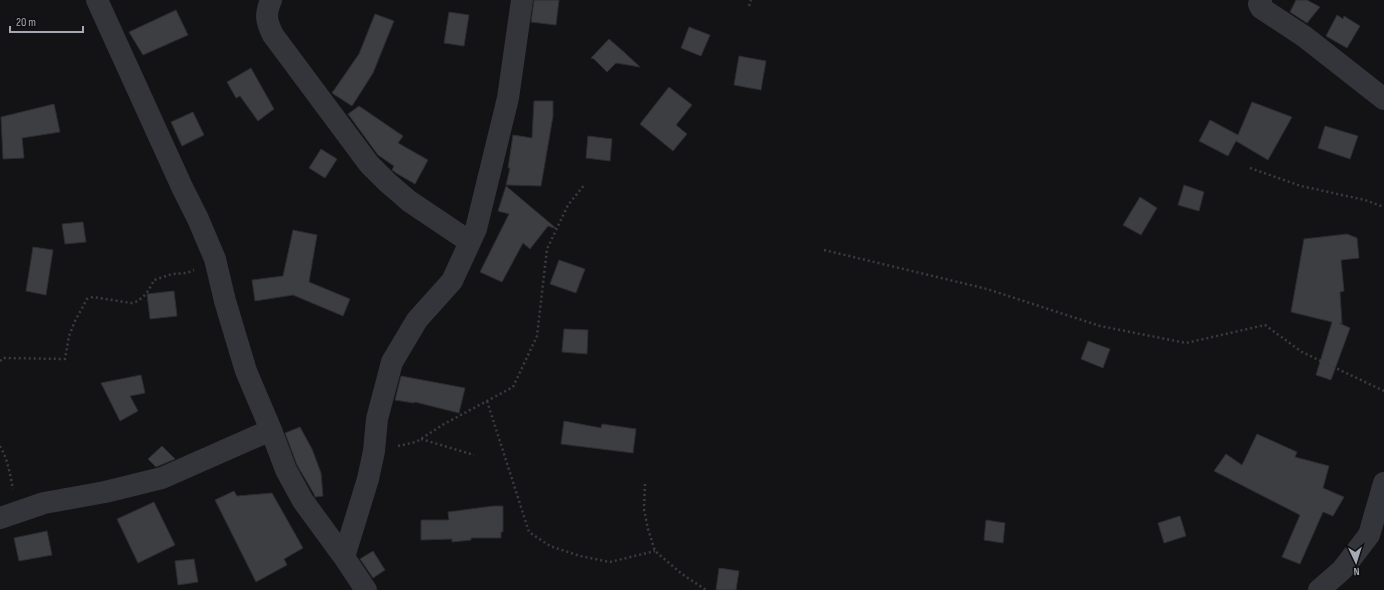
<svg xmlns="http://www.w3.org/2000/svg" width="1384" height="590" font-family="'Sofia Sans Condensed',sans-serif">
  <rect width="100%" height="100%" fill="#131315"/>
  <!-- building -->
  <path fill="#3d3e42" stroke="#2d2d31" d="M 534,0 L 559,0 L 556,25 L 531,22 Z
    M 1296,0 L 1307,0 L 1320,7 L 1307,23 L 1290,12 Z
    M 176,10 L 188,35 L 143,55 L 129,32 Z
    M 449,12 L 469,15 L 464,46 L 444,43 Z
    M 375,14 L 394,21 L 373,73 L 352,106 L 332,93 L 359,54 Z
    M 1337,15 L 1343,19 L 1344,16 L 1360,26 L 1347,48 L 1326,36 Z
    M 689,27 L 710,35 L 701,56 L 681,48 Z
    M 609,39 L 625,53 L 640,67 L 616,63 L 607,72 L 594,59 L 591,58 Z
    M 739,56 L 766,61 L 761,90 L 734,85 Z
    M 251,68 L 274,109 L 258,121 L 240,96 L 236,98 L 227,82 Z
    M 669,87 L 692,105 L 676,125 L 687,134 L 673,151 L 640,124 Z
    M 534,101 L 553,101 L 553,116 L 541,186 L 506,185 L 510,168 L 508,168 L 513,135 L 532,138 Z
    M 1252,102 L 1292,117 L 1268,160 L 1236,141 L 1228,156 L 1199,141 L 1210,120 L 1238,135 Z
    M 54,104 L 60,132 L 22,138 L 24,158 L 3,159 L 1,117 Z
    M 359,106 L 403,136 L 398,143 L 428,160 L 415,184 L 396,173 L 392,170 L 394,166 L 378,155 L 348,114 Z
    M 193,112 L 204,135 L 182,146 L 171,122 Z
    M 1325,126 L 1358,136 L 1350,159 L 1318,148 Z
    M 588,136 L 612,139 L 610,161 L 586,158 Z
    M 321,149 L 337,159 L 325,178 L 309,168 Z
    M 1184,185 L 1204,192 L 1199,211 L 1178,205 Z
    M 506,186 L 557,229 L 548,226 L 530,249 L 523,243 L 502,282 L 480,272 L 509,214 L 498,211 Z
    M 1140,197 L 1157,208 L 1141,235 L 1123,225 Z
    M 83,222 L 86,242 L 65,244 L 62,224 Z
    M 293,230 L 317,235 L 309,282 L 350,299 L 343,316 L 293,295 L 255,301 L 252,280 L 283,276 Z
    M 1347,234 L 1357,238 L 1359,258 L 1341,260 L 1344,291 L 1340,292 L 1342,324 L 1339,323 L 1350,328 L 1331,380 L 1316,375 L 1332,322 L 1291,312 L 1304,239 Z
    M 33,247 L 53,250 L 46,295 L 26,291 Z
    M 559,260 L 585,269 L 576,293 L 550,284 Z
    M 174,291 L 177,316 L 150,319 L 147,294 Z
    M 564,329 L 588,330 L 587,354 L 562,352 Z
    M 1088,341 L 1110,349 L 1103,368 L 1081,359 Z
    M 141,375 L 145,393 L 130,396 L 138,411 L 120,421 L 101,383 Z
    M 401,376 L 465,388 L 459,413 L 415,402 L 414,403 L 395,400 Z
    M 564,421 L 601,428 L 602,424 L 636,429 L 633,453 L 561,444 Z
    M 300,427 L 312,449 L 321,473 L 323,496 L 315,497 L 314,494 L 297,465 L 285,433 Z
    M 1257,434 L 1297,452 L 1295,457 L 1329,466 L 1323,488 L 1344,497 L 1333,516 L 1323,512 L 1300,564 L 1282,557 L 1300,515 L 1214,471 L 1226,454 L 1242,465 Z
    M 162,446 L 175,459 L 156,467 L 148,459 Z
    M 234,491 L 237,496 L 272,493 L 303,548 L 284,559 L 287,565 L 256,582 L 215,500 Z
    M 154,502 L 175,545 L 138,563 L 117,519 Z
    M 493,506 L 503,506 L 503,532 L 501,532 L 501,538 L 471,538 L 471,540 L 452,542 L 452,539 L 421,540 L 421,520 L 449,520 L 448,512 Z
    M 1180,516 L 1186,536 L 1164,543 L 1158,523 Z
    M 986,520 L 1005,523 L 1003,543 L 984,540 Z
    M 47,531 L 52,555 L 19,561 L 14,538 Z
    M 373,551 L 385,570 L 373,578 L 360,559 Z
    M 194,559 L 198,582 L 178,585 L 175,561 Z
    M 719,568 L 739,571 L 736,590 L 716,590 Z"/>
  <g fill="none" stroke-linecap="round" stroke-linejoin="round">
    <!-- path -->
    <path stroke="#3a3c41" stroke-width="2.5" stroke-dasharray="2 3" stroke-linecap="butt" d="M 749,6 L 751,0
      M 1250,168 L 1301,186 L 1365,200 L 1384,207
      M 824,250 L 987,289 L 1100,326 L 1186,343 L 1265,325 L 1302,352 L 1384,391
      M 0,361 L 3,358 L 65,359 L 69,336 L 75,321 L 87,299 L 93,297 L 131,303 C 143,301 149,290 154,280 L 172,274 L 187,273 L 194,270
      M 487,401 L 529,532 L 550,546 L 580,556 L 610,562 L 655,551
      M 421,439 L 474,455
      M 0,446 C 8,460 10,474 13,489
      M 398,446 L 416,442 L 444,424 L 513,387 L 537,336 L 547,249 L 568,205 L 585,184
      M 645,484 L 644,509 L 648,529 L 655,551 L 682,574 L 706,590"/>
    <!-- minor -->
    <path stroke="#34353a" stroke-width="22" d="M 97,0 L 182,187 L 198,219 L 215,259 L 225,301 L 246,371 L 271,430 L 286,470 L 303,501 L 344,557 L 366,590
      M 271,0 C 265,15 266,21 273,35 L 369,164 L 387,182 L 409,201 L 470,242
      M 1261,0 L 1259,4 L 1261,8 L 1305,37 L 1384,99
      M 0,518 L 44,503 L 105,492 L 162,478 L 271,430
      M 344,557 L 368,479 L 374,451 L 377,419 L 392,362 L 417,320 L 452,281 L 476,229 L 508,98 L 522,0
      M 1319,590 L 1342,570 L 1369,535 L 1384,483"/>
  </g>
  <!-- north arrow -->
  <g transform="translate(1356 562) rotate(176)" stroke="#0e0e10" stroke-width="3" paint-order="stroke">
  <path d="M0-3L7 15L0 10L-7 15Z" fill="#a5a9b5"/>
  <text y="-6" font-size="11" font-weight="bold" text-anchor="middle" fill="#a5a9b5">N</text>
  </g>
  <!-- scale -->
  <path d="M10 26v6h73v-6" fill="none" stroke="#a5a9b5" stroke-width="2"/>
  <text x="16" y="26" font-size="12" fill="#a5a9b5" stroke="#0e0e10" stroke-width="3" paint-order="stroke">20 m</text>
</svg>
